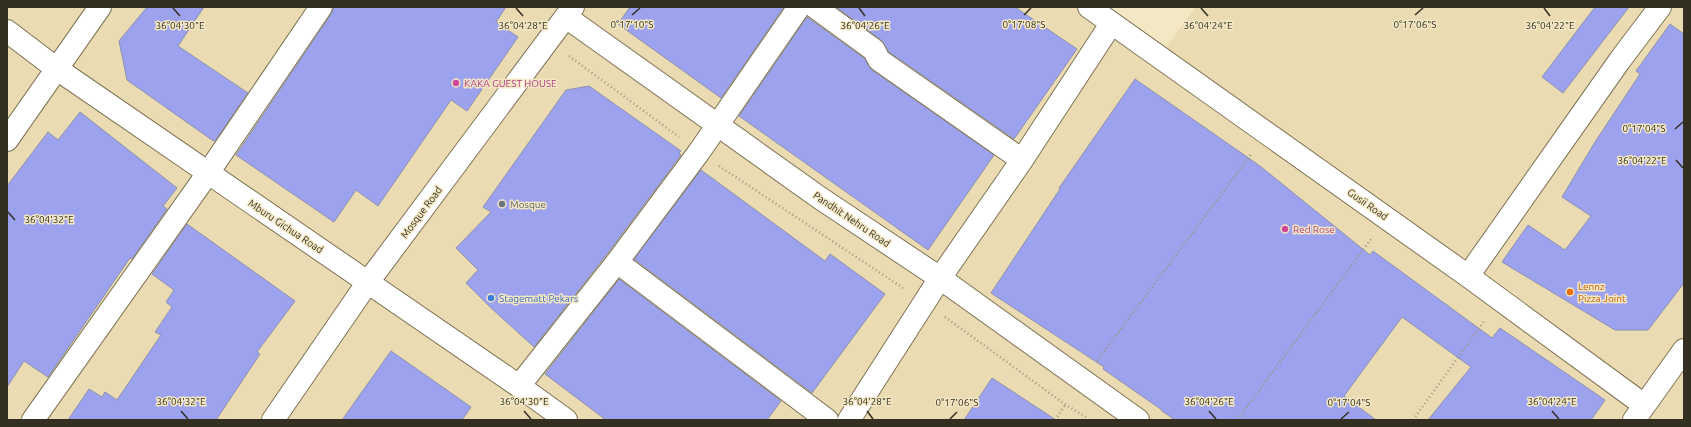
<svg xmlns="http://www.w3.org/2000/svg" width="1691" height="427" font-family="Ubuntu,sans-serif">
  <rect width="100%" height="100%" fill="#f3e7c4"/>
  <!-- built -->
  <path fill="#eadbb2" d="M 7,7 L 1088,7 L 1160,56 L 1196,7 L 1684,7 L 1684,420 L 7,420 Z"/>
  <!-- building -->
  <path fill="#9ca2ed" stroke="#8d91b0" d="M 147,7 L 204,7 L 178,46 L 248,93 L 215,141 L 212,140 L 127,80 L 119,41 Z
    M 334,7 L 506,7 L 496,22 L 518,37 L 467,111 L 451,100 L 378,206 L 356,190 L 334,222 L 236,155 L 331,14 Z
    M 630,7 L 784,7 L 721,98 L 618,24 Z
    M 836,7 L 1015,7 L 1077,49 L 1014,139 L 889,52 L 881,40 Z
    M 1595,7 L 1629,7 L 1563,93 L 1542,77 Z
    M 807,17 L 864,58 L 872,70 L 994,155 L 928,250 L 739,116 Z
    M 1670,24 L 1684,34 L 1684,283 L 1648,330 L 1615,330 L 1502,262 L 1528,225 L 1565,250 L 1591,216 L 1562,197 L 1595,142 L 1640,74 L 1636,71 Z
    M 1135,79 L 1260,166 L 1370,255 L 1373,251 L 1492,338 L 1500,328 L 1605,400 L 1591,420 L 1428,420 L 1471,367 L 1402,317 L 1344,396 L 1376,420 L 1175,420 L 1162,411 L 1162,410 L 1103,369 L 1104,367 L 991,293 L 1060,189 L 1059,188 Z
    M 589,86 L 681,151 L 679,153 L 681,155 L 607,254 L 534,347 L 490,307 L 466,283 L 478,270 L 456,248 L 491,212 L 483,207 L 566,90 Z
    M 80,112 L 177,188 L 163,206 L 167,209 L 132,259 L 130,258 L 48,377 L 24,361 L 7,387 L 7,186 L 48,132 L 58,140 Z
    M 701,170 L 825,261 L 830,254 L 885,294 L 812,393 L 634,259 Z
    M 187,224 L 295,301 L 257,352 L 260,354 L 216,420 L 68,420 L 89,389 L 102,397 L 105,392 L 117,400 L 161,335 L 155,332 L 172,307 L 166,302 L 174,290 L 152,274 Z
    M 619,279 L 781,401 L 767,420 L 606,420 L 545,374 Z
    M 391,351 L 471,407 L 462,420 L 342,420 Z
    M 992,378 L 1056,420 L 964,420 Z"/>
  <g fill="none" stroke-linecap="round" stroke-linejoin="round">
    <!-- street casing -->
    <g stroke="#7e7354" stroke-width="24">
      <path id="street" d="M 815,7 L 874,50 L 879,60 L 1022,160
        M 1089,7 L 1468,276 L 1644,405
        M 566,17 L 820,198 L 940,278 L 1138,420
        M 7,140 L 100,7
        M 617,262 L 827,420
        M 1468,276 L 1620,60 L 1660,7
        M 519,386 L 617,262 L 699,152 L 799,7
        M 33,420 L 208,173 L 321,7
        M 273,420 L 368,282 L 573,7
        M 849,420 L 940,278 L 1022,160 L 1111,24"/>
    </g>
    <!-- secondary casing -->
    <g stroke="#7e7354" stroke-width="24">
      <path id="secondary" d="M 7,31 L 57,69 L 519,386 L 566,420
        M 1634,420 L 1684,350"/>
    </g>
    <!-- path -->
    <path stroke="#9f967c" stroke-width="2.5" stroke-dasharray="1 3" stroke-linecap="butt" d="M 569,56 L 679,137
      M 719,166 L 903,288
      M 945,317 L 1066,405 L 1086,417
      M 1097,361 L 1252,153
      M 1055,420 L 1066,404
      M 1237,420 L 1371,239
      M 1413,420 L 1485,320"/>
    <!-- street -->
    <use href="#street" stroke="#fff" stroke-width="22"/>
    <!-- secondary -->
    <use href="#secondary" stroke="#fff" stroke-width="22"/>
  </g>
  <!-- ticks -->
  <path fill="none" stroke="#332f21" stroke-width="1.5" d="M 173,8 L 180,16M 516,8 L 523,16M 859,8 L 865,16M 1201,8 L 1208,16M 1544,8 L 1550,16M 632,15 L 640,8M 1024,15 L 1031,8M 1415,15 L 1423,8M 1675,129 L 1683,122M 1676,160 L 1683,168M 8,212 L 15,220M 181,411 L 188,419M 524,411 L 531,419M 867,411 L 873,419M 1209,411 L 1216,419M 1552,411 L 1559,419M 950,419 L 957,412M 1341,419 L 1349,412"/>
  <!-- markers -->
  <g fill="#d1479c" stroke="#f3e7c4" stroke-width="1.5">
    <circle cx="456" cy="83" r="4"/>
    <circle cx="1285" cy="229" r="4"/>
  </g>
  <circle fill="#6b7280" stroke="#f3e7c4" stroke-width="1.5" cx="502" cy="204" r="4"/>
  <circle fill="#e8710a" stroke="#f3e7c4" stroke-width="1.5" cx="1570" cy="292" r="4"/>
  <circle fill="#3f7fe0" stroke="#f3e7c4" stroke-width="1.5" cx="491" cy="298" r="4"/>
  <g text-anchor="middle" stroke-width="3" stroke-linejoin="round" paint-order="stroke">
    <!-- hotel labels -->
    <g font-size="10" fill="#b23c85" stroke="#f3e7c4" text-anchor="start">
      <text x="464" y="87">KAKA GUEST HOUSE</text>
      <text x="1293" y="233">Red Rose</text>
    </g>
    <!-- worship labels -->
    <g font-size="10" fill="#5b616d" stroke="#f3e7c4" text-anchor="start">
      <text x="510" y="208">Mosque</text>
    </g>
    <!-- street labels -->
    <g font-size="10" fill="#332f21" stroke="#f3e7c4">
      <text transform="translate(1368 204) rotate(35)" y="4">Gusii Road</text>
      <text transform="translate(421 212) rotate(-53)" y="4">Mosque Road</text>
      <text transform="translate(852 219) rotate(34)" y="4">Pandhit Nehru Road</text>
      <text transform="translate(286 226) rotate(34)" y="4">Mburu Gichua Road</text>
    </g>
    <!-- food labels -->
    <g font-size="10" fill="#c56008" stroke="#f3e7c4" text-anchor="start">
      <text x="1578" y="290">Lennz<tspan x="1578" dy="12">Pizza Joint</tspan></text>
    </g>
    <!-- shop labels -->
    <g font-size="10" fill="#366cbe" stroke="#f3e7c4" text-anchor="start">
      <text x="499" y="302">Stagematt Pekars</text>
    </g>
  </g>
  <g font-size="10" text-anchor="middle" fill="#332f21" stroke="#f3e7c4" stroke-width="3" stroke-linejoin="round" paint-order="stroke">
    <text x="632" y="28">0°17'10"S</text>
    <text x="1024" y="28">0°17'08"S</text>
    <text x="1415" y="28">0°17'06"S</text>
    <text x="1550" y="29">36°04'22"E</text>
    <text x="180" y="29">36°04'30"E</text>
    <text x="523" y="29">36°04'28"E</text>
    <text x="865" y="29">36°04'26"E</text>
    <text x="1208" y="29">36°04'24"E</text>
    <text x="1644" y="132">0°17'04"S</text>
    <text x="1642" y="164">36°04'22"E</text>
    <text x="49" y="223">36°04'32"E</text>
    <text x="181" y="405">36°04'32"E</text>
    <text x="524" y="405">36°04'30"E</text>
    <text x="867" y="405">36°04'28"E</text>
    <text x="1209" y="405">36°04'26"E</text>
    <text x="1552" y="405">36°04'24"E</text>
    <text x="957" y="406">0°17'06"S</text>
    <text x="1349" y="406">0°17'04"S</text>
  </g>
  <!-- border -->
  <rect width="1691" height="427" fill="none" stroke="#332f21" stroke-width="16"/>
</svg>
